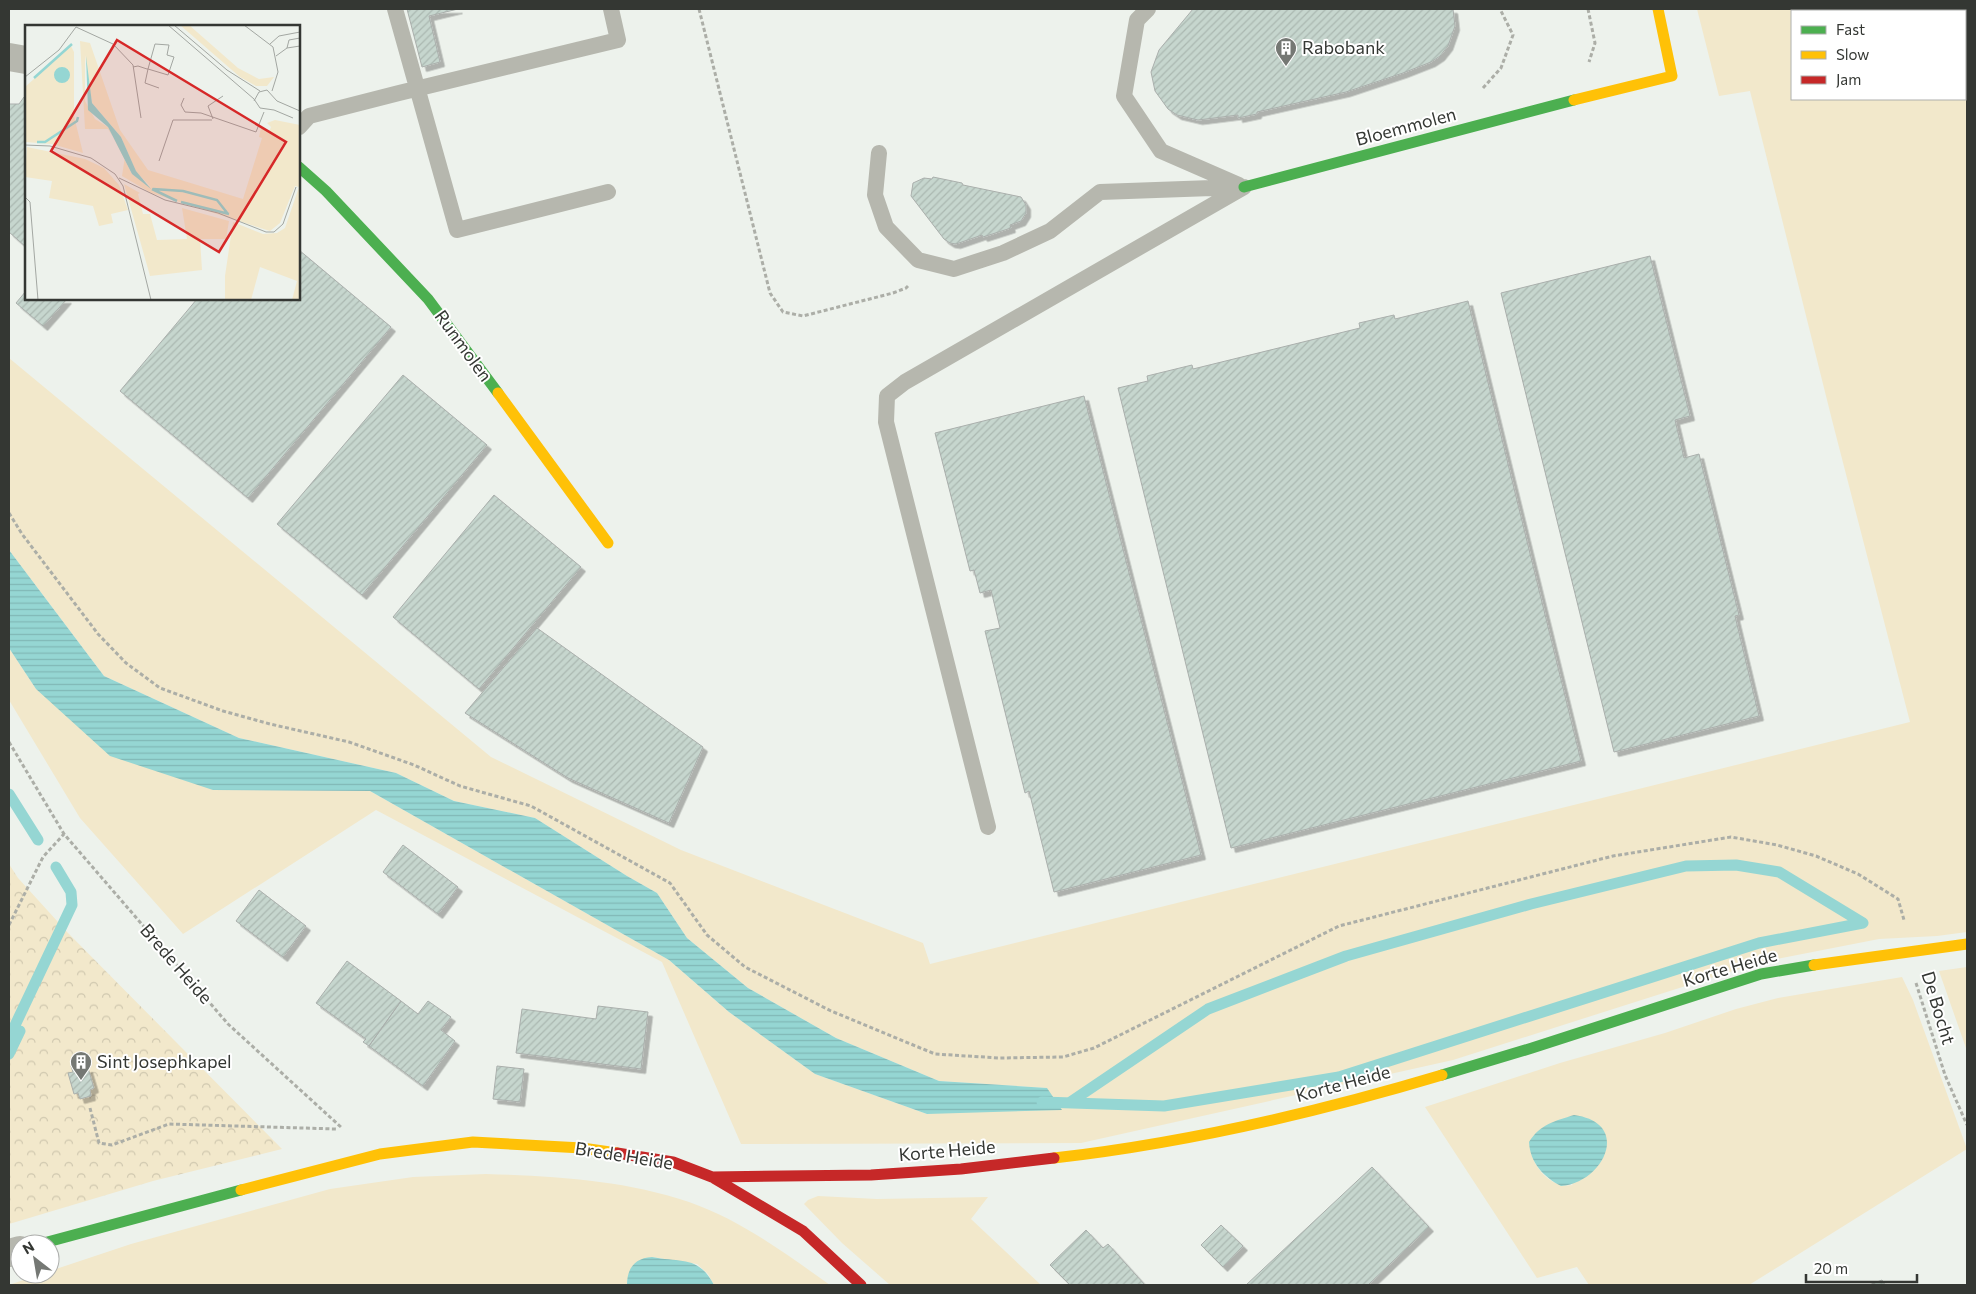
<svg xmlns="http://www.w3.org/2000/svg" width="1976" height="1294" font-family="Commissioner,sans-serif">
  <defs>
    <pattern id="park-crowns" width="20" height="18" patternUnits="userSpaceOnUse" patternTransform="scale(1.25)"><rect width="20" height="18" fill="#f2e8cb"/><path d="M2 6a3 3 0 1 1 6 0M12 15a3 3 0 1 1 6 0" fill="none" stroke="#d0c8af"/></pattern>
    <pattern id="water-rules" width="6" height="5" patternUnits="userSpaceOnUse" patternTransform="scale(1.25)"><rect width="6" height="5" fill="#95d6d3"/><path d="M0 2.5h6" fill="none" stroke="#81b8b6"/></pattern>
    <pattern id="building-hatch" width="6" height="6" patternUnits="userSpaceOnUse" patternTransform="scale(1.25)"><rect width="6" height="6" fill="#c6d6ce"/><path d="M-1 1l2-2M0 6l6-6M5 7l2-2" fill="none" stroke="#abb8b1"/></pattern>
    <filter id="shadow"><feDropShadow dx="4.5" dy="4.5" stdDeviation="0" flood-color="#0004"/></filter>
  </defs>
  <rect width="100%" height="100%" fill="#edf2ec"/>
  <!-- grass -->
  <path fill="#f2e8cb" fill-rule="evenodd" d="M 1697,9 L 1967,9 L 1967,932 L 1937,936 L 1879,939 L 1761,962 L 1453,1060 L 1081,1143 L 741,1144 L 662,962 L 376,810 L 183,934 L 80,818 L 9,700 L 9,648 L 36,689 L 213,790 L 370,791 L 669,960 L 729,1012 L 815,1074 L 927,1114 L 1047,1088 L 939,1081 L 836,1038 L 748,988 L 687,938 L 657,893 L 627,876 L 535,818 L 454,801 L 396,773 L 239,738 L 104,676 L 9,550 L 9,358 L 491,757 L 681,850 L 923,943 L 930,964 L 1910,722 L 1832,420 L 1750,91 L 1719,96 ZM 1792,11 L 1965,11 L 1965,99 L 1792,99 Z
    M 1967,967 L 1967,1051 L 1939,971 Z
    M 1902,977 L 1913,1000 L 1967,1149 L 1749,1285 L 1589,1285 L 1577,1267 L 1537,1278 L 1425,1107 L 1560,1063 L 1665,1033 L 1736,1009 L 1778,998 ZM 1534,1161 L 1573,1185 C 1555,1188 1542,1176 1534,1161 Z
    M 486,1174 C 554,1176 624,1180 689,1202 C 741,1220 786,1254 830,1285 L 714,1285 L 708,1274 L 697,1264 L 652,1257 L 627,1280 L 627,1285 L 9,1285 L 41,1274 L 50,1274 L 50,1271 L 131,1244 L 330,1189 L 413,1177 Z
    M 818,1196 L 877,1199 L 988,1197 L 971,1219 L 1041,1285 L 890,1285 L 842,1243 L 804,1204 L 808,1200 Z"/>
  <!-- park -->
  <path fill="url(#park-crowns)" d="M 9,864 L 18,878 L 68,933 L 282,1149 L 153,1181 L 9,1224 Z"/>
  <!-- water -->
  <path fill="url(#water-rules)" d="M 9,550 L 104,676 L 239,738 L 396,773 L 454,801 L 535,818 L 627,876 L 657,893 L 687,938 L 748,988 L 836,1038 L 939,1081 L 1047,1088 L 1062,1110 L 927,1114 L 815,1074 L 729,1012 L 669,960 L 370,791 L 213,790 L 110,756 L 36,689 L 9,648 Z
    M 1574,1115 C 1633,1123 1603,1183 1561,1186 C 1544,1177 1530,1163 1529,1142 C 1540,1124 1555,1121 1574,1115 Z
    M 652,1257 C 682,1263 698,1255 714,1285 L 627,1285 C 627,1268 635,1258 652,1257 Z"/>
  <g fill="none" stroke-linecap="round" stroke-linejoin="round">
    <!-- stream -->
    <path stroke="#95d6d3" stroke-width="11" d="M 9,794 L 38,840
      M 9,1038 L 72,905 L 71,892 L 56,867
      M 9,1054 L 20,1031
      M 1042,1102 L 1164,1106 L 1339,1077 L 1759,943 L 1863,923
      M 1069,1103 L 1208,1009 L 1346,956 L 1531,904 L 1686,866 L 1736,865 L 1779,872 L 1863,923"/>
  </g>
  <!-- building -->
  <path fill="url(#building-hatch)" stroke="#aaafac" filter="url(#shadow)" d="M 407,9 L 458,9 L 429,16 L 440,62 L 422,67 Z
    M 1193,9 L 1453,9 L 1455,26 L 1448,46 L 1440,56 L 1431,62 L 1403,73 L 1346,92 L 1257,112 L 1257,114 L 1238,118 L 1238,115 L 1198,120 L 1177,115 L 1168,109 L 1155,91 L 1151,72 L 1159,50 Z
    M 24,97 L 26,99 L 26,247 L 9,232 L 9,104 L 19,104 Z
    M 933,177 L 962,183 L 963,185 L 1021,197 L 1026,205 L 1026,213 L 1021,221 L 1010,225 L 1011,228 L 983,237 L 982,235 L 956,244 L 950,243 L 944,239 L 911,196 L 913,183 L 924,178 L 932,179 Z
    M 299,250 L 391,327 L 248,498 L 120,391 L 197,299 L 299,299 Z
    M 1650,256 L 1690,416 L 1675,420 L 1684,458 L 1699,454 L 1739,615 L 1735,616 L 1759,716 L 1614,752 L 1501,293 Z
    M 26,291 L 26,299 L 67,299 L 43,326 L 16,303 Z
    M 1468,301 L 1581,761 L 1231,848 L 1118,388 L 1148,381 L 1147,376 L 1192,365 L 1193,369 L 1360,328 L 1359,323 L 1394,315 L 1395,319 Z
    M 403,375 L 487,445 L 362,595 L 277,524 Z
    M 1084,396 L 1201,855 L 1054,892 L 1029,791 L 1025,793 L 985,631 L 1000,628 L 991,590 L 980,593 L 974,570 L 970,571 L 935,433 Z
    M 494,495 L 581,567 L 479,689 L 393,617 Z
    M 537,628 L 703,747 L 669,823 L 568,778 L 465,713 Z
    M 403,845 L 458,887 L 438,914 L 383,872 Z
    M 259,890 L 306,926 L 283,957 L 236,921 Z
    M 347,961 L 401,1001 L 369,1046 L 363,1042 L 366,1039 L 316,1003 Z
    M 401,1001 L 418,1014 L 428,1001 L 451,1017 L 441,1030 L 455,1041 L 423,1086 L 369,1046 Z
    M 598,1006 L 648,1012 L 641,1069 L 516,1053 L 522,1009 L 596,1019 Z
    M 82,1063 L 83,1069 L 88,1068 L 94,1088 L 90,1090 L 91,1096 L 80,1099 L 78,1093 L 74,1094 L 68,1073 L 73,1072 L 71,1066 Z
    M 497,1066 L 524,1069 L 520,1102 L 493,1099 Z
    M 1372,1167 L 1429,1227 L 1368,1285 L 1246,1285 Z
    M 1221,1225 L 1243,1246 L 1223,1267 L 1201,1245 Z
    M 1086,1230 L 1103,1248 L 1108,1244 L 1145,1285 L 1070,1285 L 1050,1265 Z
    M 1882,1280 L 1885,1285 L 1869,1285 Z"/>
  <g fill="none" stroke-linecap="round" stroke-linejoin="round">
    <!-- path -->
    <path stroke="#acaea7" stroke-width="3" stroke-dasharray="4 2.5" stroke-linecap="butt" d="M 699,9 L 770,293 L 783,312 L 803,316 L 893,293 L 906,288 L 908,286
      M 1588,9 L 1595,43 L 1589,62
      M 1483,88 L 1501,68 L 1513,35 L 1500,9
      M 9,513 L 22,534 L 98,634 L 126,663 L 160,688 L 223,711 L 270,724 L 349,742 L 414,765 L 460,786 L 531,806 L 670,883 L 707,935 L 745,967 L 831,1011 L 935,1054 L 999,1058 L 1063,1057 L 1094,1048 L 1339,926 L 1613,856 L 1731,837 L 1777,845 L 1816,856 L 1858,874 L 1898,899 L 1904,920
      M 9,742 L 64,834 L 228,1024 L 342,1128
      M 9,925 L 43,857 L 64,834
      M 1916,983 L 1945,1075 L 1967,1125
      M 90,1108 L 99,1143 L 112,1145 L 169,1124 L 336,1129"/>
    <!-- lane -->
    <path stroke="#b6b7ae" stroke-width="16" d="M 395,9 L 457,230 L 608,192
      M 1148,9 L 1137,20 L 1124,96 L 1161,151 L 1239,185
      M 299,127 L 309,116 L 399,93 L 618,40 L 611,9
      M 879,153 L 875,195 L 886,227 L 918,260 L 954,269 L 1003,253 L 1050,231 L 1100,192 L 1240,187
      M 988,827 L 886,422 L 887,396 L 905,382 L 1244,187"/>
    <!-- street -->
    <path stroke="#b6b7ae" stroke-width="28" d="M 9,57 L 26,60
      M 9,1253 L 20,1250"/>
    <!-- fast -->
    <path stroke="#4caf50" stroke-width="11" d="M 299,167 L 326,191 L 428,299 L 498,393
      M 1244,187 L 1574,100
      M 1442,1075 L 1532,1048 L 1761,974 L 1814,965
      M 40,1244 L 241,1190"/>
    <!-- slow -->
    <path stroke="#ffc107" stroke-width="11" d="M 1574,100 L 1672,76 L 1658,9
      M 498,393 L 608,543
      M 1814,965 L 1967,944
      M 1054,1158 C 1186,1143 1315,1113 1442,1075
      M 241,1190 L 380,1154 L 473,1142 L 582,1148 L 617,1153"/>
    <!-- jam -->
    <path stroke="#c62828" stroke-width="11" d="M 617,1153 L 673,1162 L 712,1177 L 803,1231 L 861,1285
      M 712,1177 L 871,1175 L 961,1169 L 1054,1158"/>
  </g>
  <!-- icons -->
  <defs>
    <g id="building-pin" transform="scale(1.125)"><path d="M0 17L-7.5 6A9.5 9.5 0 1 1 7.5 6Z" fill="#757874" stroke="#fff"/><path d="M-4-6H4V6H1V3H-1V6H-4ZM-2.5-4.3h1.7v1.8h-1.7ZM.8-4.3h1.7v1.8H.8ZM-2.5-1h1.7V.8h-1.7ZM.8-1h1.7V.8H.8Z" fill="#fff"/></g>
  </defs>
  <g fill-rule="evenodd">
    <use href="#building-pin" x="1286" y="48"/>
    <use href="#building-pin" x="81" y="1062"/>
  </g>
  <g text-anchor="middle" stroke-width="4" stroke-linejoin="round" paint-order="stroke">
    <!-- poi labels -->
    <g font-size="18" fill="#343733" stroke="#fff" text-anchor="start">
      <text x="1302" y="54">Rabobank</text>
      <text x="97" y="1068">Sint Josephkapel</text>
    </g>
    <!-- street labels -->
    <g font-size="18" fill="#343733" stroke="#fff">
      <text transform="translate(1406 127) rotate(-15)" y="6">Bloemmolen</text>
      <text transform="translate(463 346) rotate(54)" y="6">Runmolen</text>
      <text transform="translate(176 964) rotate(49)" y="6">Brede Heide</text>
      <text transform="translate(1730 968) rotate(-16)" y="6">Korte Heide</text>
      <text transform="translate(1938 1008) rotate(73)" y="6">De Bocht</text>
      <text transform="translate(1343 1084) rotate(-15)" y="6">Korte Heide</text>
      <text transform="translate(947 1151) rotate(-5)" y="6">Korte Heide</text>
      <text transform="translate(624 1156) rotate(9)" y="6">Brede Heide</text>
    </g>
  </g>
  <!-- overview -->
  <g transform="translate(25 25)">
    <rect width="275" height="275" fill="#edf2ec"/>
    <path d="M 155,0 L 164,0 L 213,43 L 234,54 L 249,52 L 242,61 L 231,61 L 215,52 ZM 55,16 L 65,18 L 95,105 L 123,145 L 218,174 L 237,113 L 234,112 L 236,103 L 244,107 L 246,102 L 242,98 L 250,95 L 275,100 L 275,275 L 267,275 L 272,256 L 235,242 L 226,275 L 200,275 L 200,251 L 208,197 L 238,209 L 252,208 L 260,203 L 274,162 L 270,161 L 255,198 L 245,206 L 126,168 L 97,151 L 100,131 L 83,104 L 60,104 ZM 60,30 L 67,78 L 96,112 L 111,147 L 126,162 L 107,149 L 83,102 L 70,94 L 60,76 ZM 2,122 L 60,134 L 79,143 L 94,160 L 103,185 L 86,189 L 88,198 L 74,201 L 68,181 L 24,173 L 27,156 L 0,152 ZM 99,159 L 115,168 L 113,169 L 118,189 L 125,189 L 132,215 L 162,214 L 157,183 L 204,196 L 201,214 L 175,214 L 177,245 L 125,251 Z" fill="#f2e8cb" fill-rule="evenodd"/>
    <path d="M 46,21 L 49,27 L 49,91 L 58,128 L 27,119 L 0,117 L 0,62 Z" fill="#f2e8cb"/>
    <path d="M 61,31 L 67,78 L 96,112 L 111,146 L 126,164 L 107,149 L 83,102 L 63,85 ZM29 50a8 8 0 1 1 16 0a8 8 0 1 1-16 0Z" fill="#95d6d3"/>
    <path fill="none" stroke="#95d6d3" stroke-width="2.5" d="M 9,53 L 47,19M 12,117 L 20,117 L 52,96 L 53,92M 127,164 L 152,176M 128,164 L 158,166 L 192,175 L 203,189M 156,177 L 204,189"/>
    <path fill="none" stroke="#a3a7a2" stroke-width="1" d="M 143,0 L 229,74 L 235,83 L 249,85 L 268,93M 149,0 L 202,45 L 235,66M 219,0 L 248,22 L 253,47 L 247,66M 51,2 L 88,19 L 108,40 L 116,93M 245,19 L 254,11 L 275,7M 262,23 L 264,15 L 275,13M 251,31 L 262,23 L 275,21M 108,42 L 113,41 L 122,44 L 123,44 L 143,50 L 149,32 L 142,30 L 144,20 L 130,19 L 123,44 L 120,58 L 134,63M 0,52 L 34,25 L 51,2M 159,73 L 156,80 L 160,87 L 176,88 L 231,107 L 239,87M 229,76 L 234,67 L 242,65 L 252,76 L 275,86M 188,94 L 183,81 L 198,71M 0,120 L 25,121 L 66,133 L 90,149 L 98,161 L 126,275M 134,136 L 148,95 L 187,95M 94,153 L 140,175 L 193,188 L 241,207 L 249,207 L 258,199 L 271,162M 0,172 L 5,177 L 13,275"/>
    <path fill="#d62828" fill-opacity="0.15" stroke="#d62828" stroke-width="2.5" d="M 92,15 L 261,117 L 194,227 L 26,126 Z"/>
    <rect width="275" height="275" fill="none" stroke="#343733" stroke-width="2.5"/>
  </g>
  <!-- border -->
  <rect width="1976" height="1294" fill="none" stroke="#343733" stroke-width="20"/>
  <!-- legend -->
  <rect x="1791" y="10" width="175" height="90" fill="#ffffff" stroke="#aeafad"/>
  <rect x="1801" y="26" width="25" height="8" fill="#4caf50" stroke="#aeafad"/>
  <text x="1836" y="35" font-size="15" fill="#343733">Fast</text>
  <rect x="1801" y="51" width="25" height="8" fill="#ffc107" stroke="#aeafad"/>
  <text x="1836" y="60" font-size="15" fill="#343733">Slow</text>
  <rect x="1801" y="76" width="25" height="8" fill="#c62828" stroke="#aeafad"/>
  <text x="1836" y="85" font-size="15" fill="#343733">Jam</text>
  <!-- north arrow -->
  <g transform="translate(35 1259) rotate(329)"><circle r="24" fill="#ffffff" stroke="#aeafad"/>
  <path d="M0-4L9 19L0 12L-9 19Z" fill="#757874"/>
  <text y="-8" font-size="14" font-weight="bold" text-anchor="middle" fill="#343733">N</text>
  </g>
  <!-- scale -->
  <path d="M1806 1274v8h111v-8" fill="none" stroke="#343733" stroke-width="2.5"/>
  <text x="1814" y="1274" font-size="15" fill="#343733" stroke="#ffffff" stroke-width="4" paint-order="stroke">20 m</text>
</svg>
